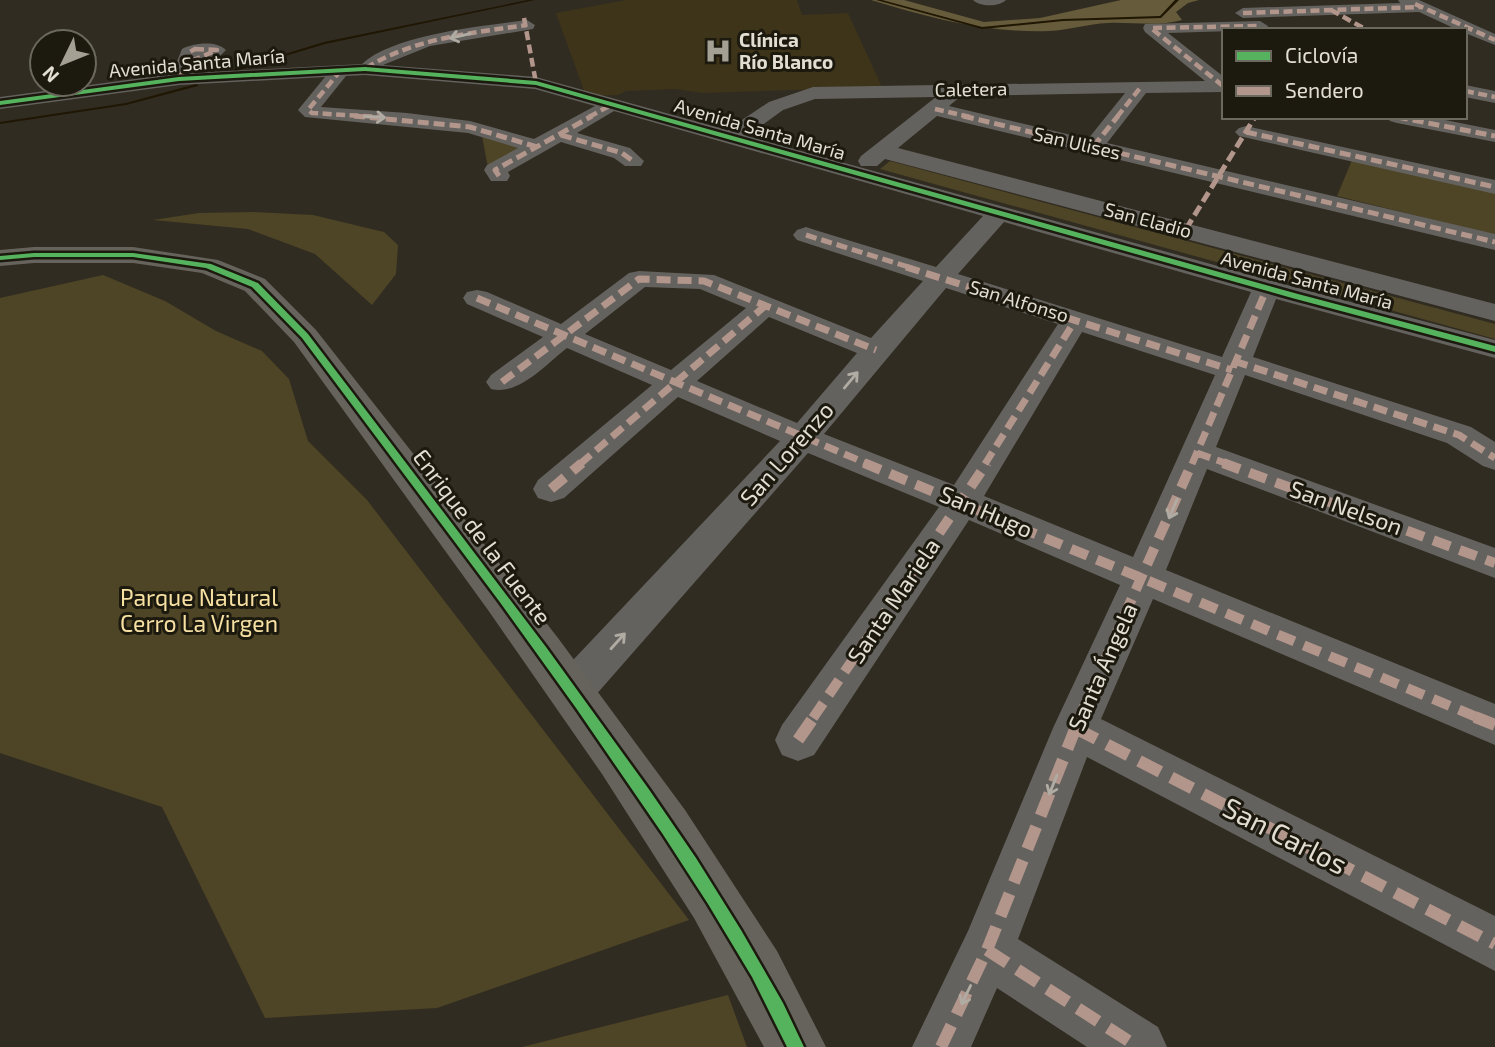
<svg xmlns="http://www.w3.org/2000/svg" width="1495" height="1047" font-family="'Exo 2',sans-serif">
  <rect width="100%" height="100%" fill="#312c21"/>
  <!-- built -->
  <path fill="#3d3419" d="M 626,0 L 797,0 L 802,15 L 848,13 L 882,87 L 703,93 L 675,89 L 626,91 L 618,95 L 586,96 L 556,13 Z"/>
  <!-- green -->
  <path fill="#4e4426" d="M 482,136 L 522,148 L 488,168 Z
    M 1352,160 L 1495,193 L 1495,235 L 1337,196 Z
    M 890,161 L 1495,324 L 1495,339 L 880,169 Z
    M 252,212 L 313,215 L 384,232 L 398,245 L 396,274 L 372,305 L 315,254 L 248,229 L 153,220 L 199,213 Z
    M 103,275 L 165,301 L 216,331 L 262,351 L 289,379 L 308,441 L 367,500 L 689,920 L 437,1008 L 265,1018 L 162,807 L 0,753 L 0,298 Z
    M 728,995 L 747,1047 L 522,1047 Z"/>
  <!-- forest -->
  <path fill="#665b3a" d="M 871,0 L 904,0 L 984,22 L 1040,18 L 1121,0 L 1199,0 L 1188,3 L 1176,12 L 1182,20 C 1158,27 1133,22 1108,23 C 1088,24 1069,30 1049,31 C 987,33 930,18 871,0 Z"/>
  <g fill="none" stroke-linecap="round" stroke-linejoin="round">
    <!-- stream -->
    <path fill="#1f1603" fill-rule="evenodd" d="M 528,0 L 535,0 L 325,44 L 236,71 L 232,70 L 324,42 Z
      M 876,0 L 882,0 L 982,27 L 1063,19 L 1160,16 L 1175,0 L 1179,0 L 1161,18 L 1063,21 L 982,29 Z
      M 196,84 L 198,85 L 198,86 L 126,105 L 0,124 L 0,122 L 126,103 Z"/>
    <!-- minor -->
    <path fill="#64625e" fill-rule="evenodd" d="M 973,0 L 1006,0 C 999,7 980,7 973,0 Z
      M 1398,0 L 1419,0 L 1495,34 L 1495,45 L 1465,33 L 1465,30 L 1458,30 L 1419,12 L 1243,18 L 1235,13 L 1243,8 L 1400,3 Z
      M 527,20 L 535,25 L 533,29 L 430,46 L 383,65 L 536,77 L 727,130 L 769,102 L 813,87 L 1205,81 L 1145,32 L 1143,28 L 1145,24 L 1260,21 L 1268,26 L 1266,30 L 1168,33 L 1224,77 L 1224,92 L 1146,93 L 1107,143 L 1495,234 L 1495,250 L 937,116 L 898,148 L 1495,304 L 1495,321 L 885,159 L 877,166 L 861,166 L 858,161 L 861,156 L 936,97 L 815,99 L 783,110 L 747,136 L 1305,290 L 1495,340 L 1495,358 L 1276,299 L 1253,357 L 1471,427 L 1495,442 L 1495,470 L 1483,466 L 1447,443 L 1245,375 L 1216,447 L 1495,548 L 1495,578 L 1207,469 L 1166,570 L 1495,704 L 1495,745 L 1153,599 L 1101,719 L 1495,916 L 1495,971 L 1087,757 L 1018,939 L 1158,1027 L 1167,1047 L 1087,1047 L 997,988 L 971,1047 L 912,1047 L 968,931 L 1053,728 L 1120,585 L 969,520 L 814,755 L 798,761 L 782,755 L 775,740 L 782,725 L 939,507 L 808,453 L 587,705 L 572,710 L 557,705 L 550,691 L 557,677 L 780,441 L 678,397 L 564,498 L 551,502 L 538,498 L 533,489 L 538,480 L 652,385 L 567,348 C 546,364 519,396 491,389 L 486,382 L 491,375 L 543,337 L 467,304 L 463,298 L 467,292 L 477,290 L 487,292 L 561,324 L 629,273 L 639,271 L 714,275 L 871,338 L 923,281 L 797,240 L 793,235 L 797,230 L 806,227 L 815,230 L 936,267 L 983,216 L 614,111 L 577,133 L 630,148 L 644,161 L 641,166 L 625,166 L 614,158 L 561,142 L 508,172 L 510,176 L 507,181 L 491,181 L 484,170 L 487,165 L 518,148 L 468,133 L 305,117 L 298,110 L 325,77 L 179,85 L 0,109 L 0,97 L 172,74 L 182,49 C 193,43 216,40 226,50 L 218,58 L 194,67 L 192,73 L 362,64 C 394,34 484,26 527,20 ZM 365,75 L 535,89 L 595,106 L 534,139 L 470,121 L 407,113 L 321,107 L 346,76 ZM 1125,93 L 1088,139 L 949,106 L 961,96 ZM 1004,222 L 1251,292 L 1222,357 L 958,274 ZM 645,287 L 700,289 L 746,308 L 671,370 L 585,334 ZM 946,288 L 1058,324 L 954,485 L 824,434 ZM 769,317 L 857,353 L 797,423 L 697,381 ZM 1082,332 L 1215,375 L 1133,557 L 984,496 Z
      M 1465,85 L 1495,91 L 1495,103 L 1465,97 Z
      M 1387,117 L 1430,117 L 1495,130 L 1495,142 L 1397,123 L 1390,121 Z
      M 1246,126 L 1495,180 L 1495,194 L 1239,136 L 1235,132 L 1239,128 Z"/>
    <!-- secondary -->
    <path fill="#66635d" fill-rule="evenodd" d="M 34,247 L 133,247 L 218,260 L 265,279 L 316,330 L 558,638 L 685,810 L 777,951 L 826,1047 L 764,1047 L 694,918 L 602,774 L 488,610 L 294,342 L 245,291 L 202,273 L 133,263 L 34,263 L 0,266 L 0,250 Z"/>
    <!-- quiet-far4 -->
    <path stroke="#b2968c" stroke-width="4.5" stroke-dasharray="9 4.5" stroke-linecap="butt" d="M 1415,4 L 1495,40
      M 1331,10 L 1367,30
      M 1243,13 L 1421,7
      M 524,18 L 536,83
      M 195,49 L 217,50 L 187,63 L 188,53 Z
      M 366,68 C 415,38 471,33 527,25
      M 341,70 L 308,110 L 312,113 L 381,117
      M 179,79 L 187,63
      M 1223,86 L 1151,28 L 1260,26
      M 1465,91 L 1495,97
      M 935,109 L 970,117
      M 589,117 L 611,105
      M 1117,117 L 1140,88"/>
    <!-- quiet-far3 -->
    <path stroke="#b2968c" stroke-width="5" stroke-dasharray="11 5" stroke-linecap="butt" d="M 354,116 L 470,127 L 537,147
      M 963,116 L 1495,242
      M 1397,117 L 1495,136
      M 1246,132 L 1495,187
      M 561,135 L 622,153 L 633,161
      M 1093,147 L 1118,116
      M 499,176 L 495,170 L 592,116
      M 1186,229 L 1255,117
      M 806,235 L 912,268"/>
    <!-- quiet-far2 -->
    <path stroke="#b2968c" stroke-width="7" stroke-dasharray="14 7" stroke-linecap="butt" d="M 906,267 L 1232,370
      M 477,298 L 868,464
      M 1234,361 L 1459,435 L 1495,458
      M 502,382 L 639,279 L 704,281 L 876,350
      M 1197,453 L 1228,464
      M 580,464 L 765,306
      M 985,464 L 1076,319
      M 1192,464 L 1267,288"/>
    <!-- quiet-far1 -->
    <path stroke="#b2968c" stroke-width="10" stroke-dasharray="18 10" stroke-linecap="butt" d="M 864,463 L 1479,718
      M 1223,463 L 1495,563
      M 551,489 L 582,463
      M 813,718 L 987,463
      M 1079,718 L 1192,463"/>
    <!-- quiet -->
    <path stroke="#b2968c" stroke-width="12" stroke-dasharray="24 12" stroke-linecap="butt" d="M 1475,717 L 1495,725
      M 1075,728 L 1495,944
      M 798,740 L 814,717
      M 987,950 L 1138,1047
      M 941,1047 L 987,950 L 1080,717"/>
    <!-- cycleway casing -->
    <g stroke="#1c190f" stroke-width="5">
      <path id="cycleway" d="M 365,67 L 536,81 L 1298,294 L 1495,346 L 1495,352 L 1292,298 L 536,85 L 365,71 L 179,81 L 0,105 L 0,101 L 179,77 Z
        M 34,253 L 133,253 L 211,264 L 258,283 L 308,334 L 546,647 L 648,788 L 696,858 L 741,930 L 783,1003 L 804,1047 L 787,1047 L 752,977 L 708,904 L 662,833 L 576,708 L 499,601 L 302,338 L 252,287 L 206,268 L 133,257 L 34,257 L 0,260 L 0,256 Z"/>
    </g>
    <!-- cycleway -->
    <use href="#cycleway" fill="#56b35d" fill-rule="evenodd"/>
  </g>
  <!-- one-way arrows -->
  <defs><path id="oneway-shaft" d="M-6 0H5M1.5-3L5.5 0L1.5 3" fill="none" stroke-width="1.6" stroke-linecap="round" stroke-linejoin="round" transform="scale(1.75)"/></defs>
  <g stroke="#b0aca3">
    <use href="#oneway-shaft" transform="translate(460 36) rotate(167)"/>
    <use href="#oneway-shaft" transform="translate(375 117) rotate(3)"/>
    <use href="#oneway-shaft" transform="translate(851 380) rotate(-50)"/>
    <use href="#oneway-shaft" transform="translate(1173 509) rotate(113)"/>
    <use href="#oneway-shaft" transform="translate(618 641) rotate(-48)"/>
    <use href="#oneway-shaft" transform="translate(1053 785) rotate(112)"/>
    <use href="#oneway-shaft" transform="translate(966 995) rotate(116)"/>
  </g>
  <!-- icons -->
  <defs>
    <g id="hospital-bare" transform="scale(2.1)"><path d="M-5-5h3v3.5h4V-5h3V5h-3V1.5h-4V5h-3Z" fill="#a4a093" stroke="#1c190f" stroke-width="2.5" paint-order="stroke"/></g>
  </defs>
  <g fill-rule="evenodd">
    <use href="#hospital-bare" x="718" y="51"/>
  </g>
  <g text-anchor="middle" stroke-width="6" stroke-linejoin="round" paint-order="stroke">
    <!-- far-poi labels -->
    <g font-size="19" font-weight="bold" fill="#e2ded1" stroke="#1c190f" text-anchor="start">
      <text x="739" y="47">Clínica<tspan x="739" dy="22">Río Blanco</tspan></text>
    </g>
    <!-- far-street labels -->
    <g font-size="19" fill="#e2ded1" stroke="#1c190f">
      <text transform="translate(197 63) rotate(-5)" y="7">Avenida Santa María</text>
      <text transform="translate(971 89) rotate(-1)" y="7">Caletera</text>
      <text transform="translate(760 129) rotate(16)" y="7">Avenida Santa María</text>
      <text transform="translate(1077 143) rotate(13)" y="7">San Ulises</text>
      <text transform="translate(1148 220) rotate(15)" y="7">San Eladio</text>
      <text transform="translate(1307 280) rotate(15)" y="7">Avenida Santa María</text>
      <text transform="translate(1019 301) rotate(17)" y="7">San Alfonso</text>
    </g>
    <!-- street labels -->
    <g font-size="23" fill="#e2ded1" stroke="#1c190f">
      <text transform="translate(787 454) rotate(-49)" y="8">San Lorenzo</text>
      <text transform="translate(1346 508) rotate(20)" y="8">San Nelson</text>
      <text transform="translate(986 512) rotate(23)" y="8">San Hugo</text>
      <text transform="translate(482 537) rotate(53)" y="8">Enrique de la Fuente</text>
      <text transform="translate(894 601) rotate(-56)" y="8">Santa Mariela</text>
      <text transform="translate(1103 667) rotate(-66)" y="8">Santa Ángela</text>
    </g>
    <!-- park labels -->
    <g font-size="23" fill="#f7e1a2" stroke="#1c190f">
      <text x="199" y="606">Parque Natural<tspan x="199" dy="26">Cerro La Virgen</tspan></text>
    </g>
    <!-- near-street labels -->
    <g font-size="28" fill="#e2ded1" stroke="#1c190f">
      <text transform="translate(1285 836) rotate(27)" y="10">San Carlos</text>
    </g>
  </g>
  <!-- legend -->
  <rect x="1222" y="28" width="245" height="91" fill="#1c190f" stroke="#6b685d" stroke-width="2"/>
  <rect x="1236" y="51" width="35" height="10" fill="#56b35d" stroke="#6b685d" stroke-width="2"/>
  <text x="1285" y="63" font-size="21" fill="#e2ded1">Ciclovía</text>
  <rect x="1236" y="86" width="35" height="10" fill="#b2968c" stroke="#6b685d" stroke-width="2"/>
  <text x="1285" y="98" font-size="21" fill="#e2ded1">Sendero</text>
  <!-- north arrow -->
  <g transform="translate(63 63) rotate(227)"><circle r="33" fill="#1c190f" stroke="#6b685d" stroke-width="2"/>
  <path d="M0-5L12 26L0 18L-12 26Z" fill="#a4a093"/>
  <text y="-10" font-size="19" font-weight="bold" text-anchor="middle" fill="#e2ded1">N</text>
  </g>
</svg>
